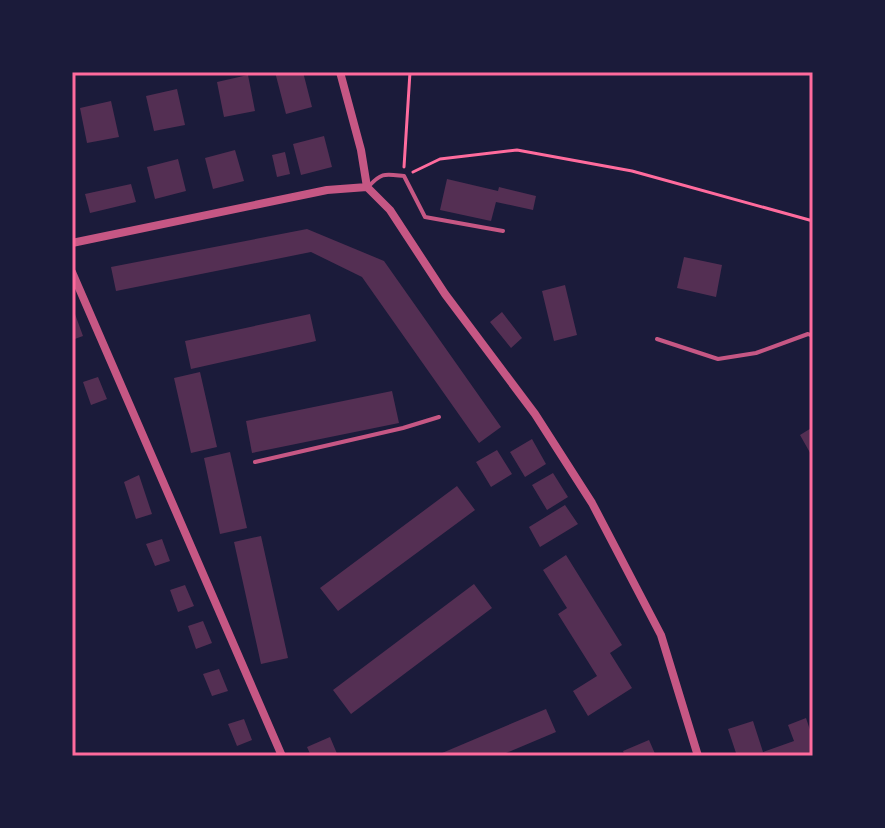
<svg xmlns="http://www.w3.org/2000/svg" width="885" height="828" font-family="'Libre Baskerville',serif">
  <rect width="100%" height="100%" fill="#1b1b3a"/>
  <!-- building -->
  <path fill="#542f53" d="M 275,72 L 303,72 L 312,107 L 286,114 Z
    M 248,75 L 255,111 L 224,117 L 217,82 Z
    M 177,89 L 185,125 L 154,131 L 146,96 Z
    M 111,101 L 119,137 L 87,143 L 80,108 Z
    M 324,136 L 332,167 L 301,175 L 293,144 Z
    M 235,150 L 244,181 L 213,189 L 205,158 Z
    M 285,152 L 290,174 L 277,177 L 272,155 Z
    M 178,159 L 186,191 L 155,199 L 147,167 Z
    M 447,179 L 498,191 L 499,187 L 536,196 L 533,210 L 496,202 L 491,221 L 440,210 Z
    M 131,184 L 136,202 L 90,213 L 85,194 Z
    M 307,229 L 384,261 L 501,427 L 479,443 L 362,277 L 311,252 L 116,291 L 111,267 Z
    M 684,257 L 722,265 L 716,297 L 677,288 Z
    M 565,285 L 577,335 L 554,341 L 542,291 Z
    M 502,312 L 522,338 L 511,348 L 490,322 Z
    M 75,314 L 83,336 L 72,340 L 72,315 Z
    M 310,314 L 316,341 L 191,369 L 185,341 Z
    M 200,372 L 217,447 L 191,453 L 174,378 Z
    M 98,377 L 107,399 L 91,405 L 83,382 Z
    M 392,391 L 399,423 L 252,453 L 246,421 Z
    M 813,427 L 813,458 L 800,435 Z
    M 532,439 L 546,464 L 525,477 L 510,452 Z
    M 497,450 L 512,474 L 491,487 L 476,462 Z
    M 230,452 L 247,528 L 220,534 L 204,458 Z
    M 553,473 L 568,497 L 547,510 L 532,485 Z
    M 139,475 L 152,514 L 136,519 L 124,482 Z
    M 457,486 L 475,510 L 338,611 L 320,588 Z
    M 565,505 L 578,524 L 540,547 L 529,527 Z
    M 261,536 L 288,658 L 261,664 L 234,542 Z
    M 162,539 L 170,561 L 155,566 L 146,544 Z
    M 566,555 L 622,645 L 610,653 L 632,688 L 588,716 L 573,691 L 597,676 L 558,614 L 567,608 L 543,570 Z
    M 474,584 L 492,608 L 351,714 L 333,690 Z
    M 185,585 L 194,606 L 178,612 L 170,590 Z
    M 203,621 L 212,643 L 196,649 L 188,626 Z
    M 219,669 L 228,691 L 212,696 L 203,674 Z
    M 546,709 L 556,732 L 499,756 L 435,756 Z
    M 806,718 L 813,739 L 813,756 L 737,756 L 728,729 L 753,721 L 763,752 L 794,741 L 788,725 Z
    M 244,719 L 252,740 L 237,746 L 228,724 Z
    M 330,737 L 338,756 L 311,756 L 307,747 Z
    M 649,740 L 656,756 L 625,756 L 623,751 Z"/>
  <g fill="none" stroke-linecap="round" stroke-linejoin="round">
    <!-- path -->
    <path stroke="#ff6b9d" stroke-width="3" d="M 404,167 L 410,72
      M 413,172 L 440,159 L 517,150 L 632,171 L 813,221"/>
    <!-- service -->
    <path stroke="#c65784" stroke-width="4" d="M 369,186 C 382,172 385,174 404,176 L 425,217 L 503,231
      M 657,339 L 718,359 L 756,353 L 808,334 L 813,336
      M 255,462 L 403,428 L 439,417"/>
    <!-- minor -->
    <path stroke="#c65784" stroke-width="8" d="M 340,72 L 361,150 L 367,187 L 390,210 L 445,294 L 535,414 L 592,503 L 661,635 L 698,756
      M 72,243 L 327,190 L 367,187
      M 72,272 L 282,756"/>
  </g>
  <!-- border -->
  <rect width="885" height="828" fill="none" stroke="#1b1b3a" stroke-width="148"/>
  <rect x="74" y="74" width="737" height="680" fill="none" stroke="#ff6b9d" stroke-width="3"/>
</svg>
